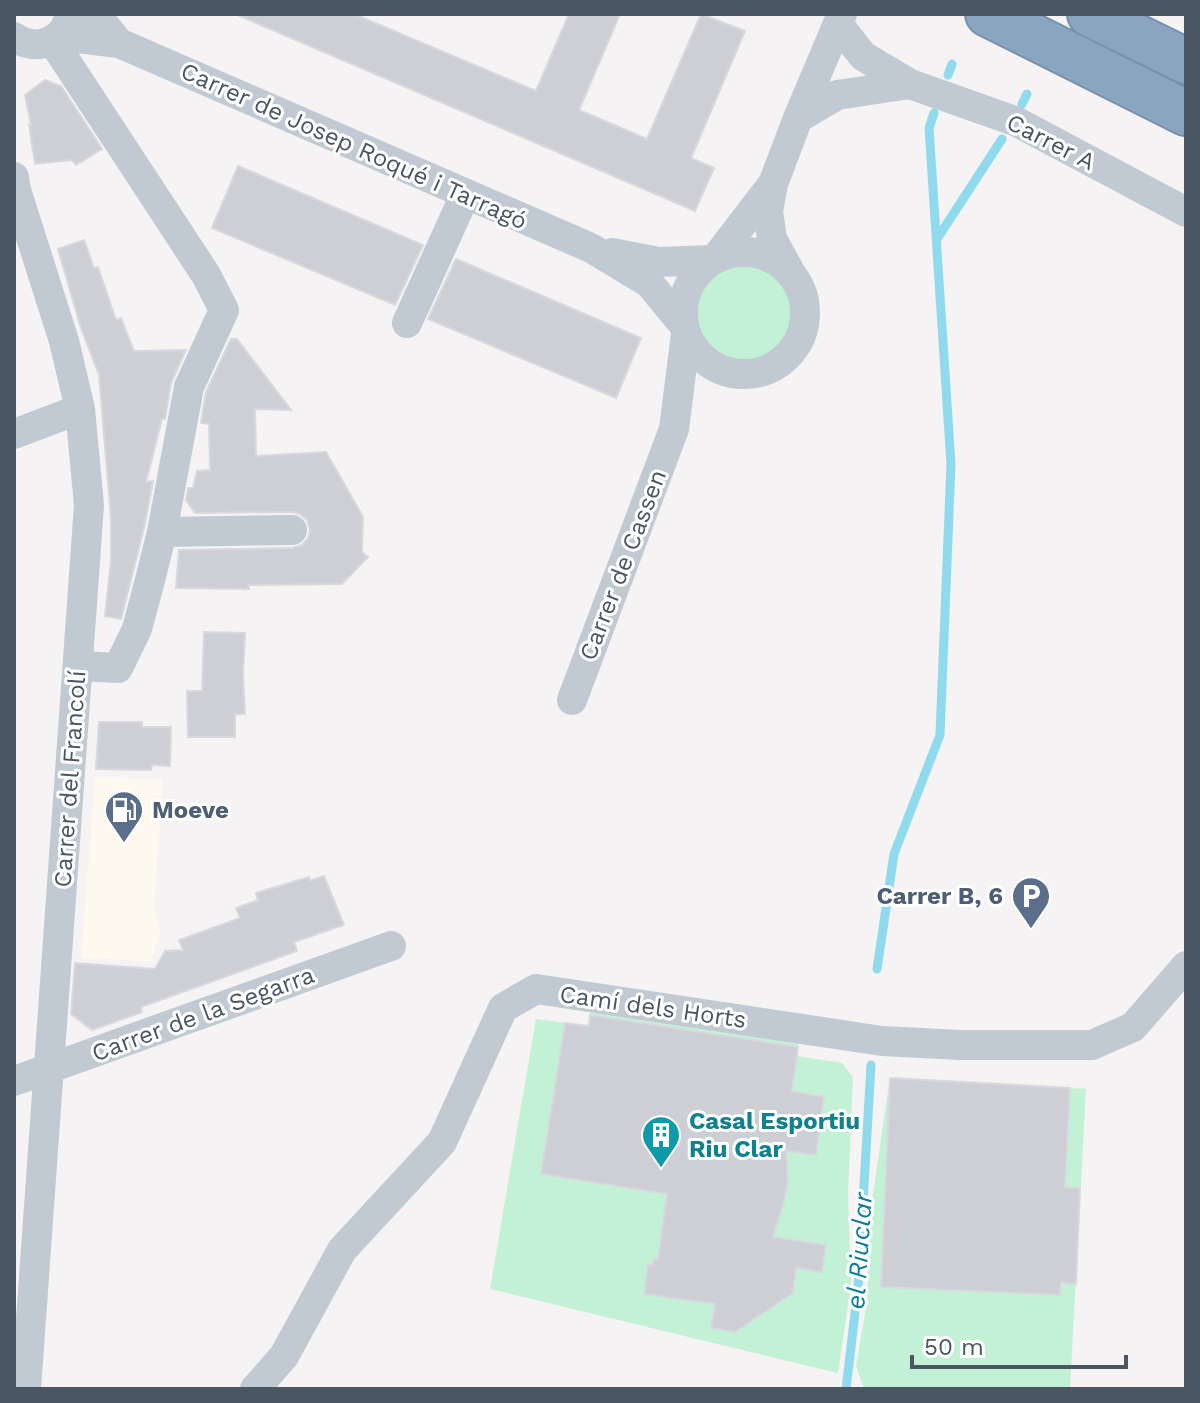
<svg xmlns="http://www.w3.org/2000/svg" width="1200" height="1403" font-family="'Work Sans',sans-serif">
  <rect width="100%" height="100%" fill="#f5f3f3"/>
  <!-- commercial -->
  <path fill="#fdf9ef" d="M 95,778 L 163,779 L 154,909 L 161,933 L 150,962 L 81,957 Z"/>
  <!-- green -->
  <path fill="#c3f1d5" d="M698 313a47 47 0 1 1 94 0a47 47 0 1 1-94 0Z
    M 591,1008 L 799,1041 L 797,1056 L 842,1063 L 853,1077 L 848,1192 L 851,1285 L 838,1373 L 490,1289 L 536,1019 L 588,1026 Z
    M 890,1078 L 1086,1089 L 1070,1389 L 864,1389 L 856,1366 L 867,1302 L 870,1214 Z"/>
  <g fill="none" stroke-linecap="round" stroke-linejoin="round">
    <!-- stream -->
    <path stroke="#90daee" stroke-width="9" d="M 948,75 L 952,64
      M 1022,104 L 1027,94
      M 937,239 L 1002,139
      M 877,969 L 894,854 L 940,735 L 951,464 L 929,128 L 934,113
      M 846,1389 L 858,1288 L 871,1065"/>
  </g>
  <!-- building -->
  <path fill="#cdcfd5" stroke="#d7d9de" stroke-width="2" d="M 235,14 L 354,14 L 536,91 L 569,14 L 620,14 L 579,110 L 647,139 L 701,14 L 745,31 L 691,158 L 714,168 L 695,211 Z
    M 45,80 L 61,86 L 102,149 L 76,165 L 72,160 L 35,164 L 29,125 L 31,125 L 25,95 Z
    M 238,166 L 423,245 L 395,305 L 212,228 Z
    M 84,240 L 94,268 L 98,267 L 116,320 L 121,318 L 134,351 L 186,350 L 171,383 L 165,419 L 162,419 L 146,482 L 153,481 L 144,528 L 121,619 L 105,616 L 111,560 L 111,519 L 99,375 L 81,328 L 58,249 Z
    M 456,259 L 641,338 L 616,398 L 428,319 Z
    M 231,339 L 237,339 L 291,410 L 255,409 L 256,456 L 326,452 L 363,517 L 362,552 L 368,557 L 342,584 L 248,585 L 249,589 L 176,588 L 179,550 L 292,548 L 302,545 L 308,538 L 310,530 L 307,520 L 300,514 L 292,512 L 195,513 L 186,500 L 188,488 L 193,488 L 197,471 L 210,470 L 209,424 L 201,423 L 206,392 Z
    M 204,632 L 245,633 L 243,675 L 245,714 L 235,714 L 235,737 L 188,737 L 187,691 L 202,691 Z
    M 99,722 L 142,722 L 142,727 L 171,727 L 170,766 L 152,765 L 151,770 L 96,769 Z
    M 324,876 L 344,925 L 294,942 L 297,951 L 141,1007 L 142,1012 L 92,1030 L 71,1014 L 75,963 L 155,969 L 165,951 L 183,950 L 179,940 L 240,918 L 236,908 L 258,900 L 256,893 L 309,877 L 310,881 Z
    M 590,1015 L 798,1047 L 792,1091 L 824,1097 L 816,1155 L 786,1151 L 788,1180 L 784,1202 L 773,1237 L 826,1245 L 822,1272 L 796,1268 L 793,1293 L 735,1332 L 711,1328 L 715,1304 L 644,1294 L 648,1265 L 652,1265 L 654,1259 L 658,1259 L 667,1194 L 541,1174 L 565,1023 L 589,1026 Z
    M 890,1078 L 1070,1088 L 1065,1187 L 1080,1188 L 1076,1284 L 1061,1282 L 1060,1295 L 881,1287 Z"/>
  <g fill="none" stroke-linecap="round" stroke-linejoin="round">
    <!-- highway casing -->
    <g stroke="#7690ad" stroke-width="48">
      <path id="highway" d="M 988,14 L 1186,113
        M 1090,14 L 1186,61"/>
    </g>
    <!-- minor -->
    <path stroke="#c1cad2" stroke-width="30" d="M 94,14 L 99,18 L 119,43
      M 838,24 L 863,56 L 910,84 L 1015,121 L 1186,212
      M 60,36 L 119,43 L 591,248 L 649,283 L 683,324
      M 14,37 C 37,53 65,41 70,14
      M 52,40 L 206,275 L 224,310 L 189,387 L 162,532 L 149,584 L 137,629 L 118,668 L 78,666
      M 798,118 L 837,95 L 910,84
      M 14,177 L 16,190 L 64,341 L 80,409 L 89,505 L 26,1389
      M683 313a61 61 0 1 1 122 0a61 61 0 1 1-122 0Z
      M 612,253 L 659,262 L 711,260
      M 716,258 L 772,185
      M 789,270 L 772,239 L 768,211 L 773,184 L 798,118 L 842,14
      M 407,323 L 465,195
      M 14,434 L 80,409
      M 162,532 L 292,530
      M 572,700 L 674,429 L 686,334
      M 14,1081 L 391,946
      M 255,1389 L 284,1356 L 342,1250 L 442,1142 L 503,1008 L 536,989 L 882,1041 L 960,1045 L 1092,1045 L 1133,1027 L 1186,966"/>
    <!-- highway -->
    <use href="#highway" stroke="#8ba5c1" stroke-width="44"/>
  </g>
  <!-- icons -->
  <defs>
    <g id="fuel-pin" transform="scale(2)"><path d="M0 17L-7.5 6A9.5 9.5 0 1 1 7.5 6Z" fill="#5c6f8a" stroke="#fff"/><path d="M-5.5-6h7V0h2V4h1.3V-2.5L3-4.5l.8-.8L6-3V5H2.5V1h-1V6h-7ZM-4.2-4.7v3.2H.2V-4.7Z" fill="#fff"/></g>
    <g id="parking-pin" transform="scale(2)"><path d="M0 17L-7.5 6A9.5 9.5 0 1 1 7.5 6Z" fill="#5c6f8a" stroke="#fff"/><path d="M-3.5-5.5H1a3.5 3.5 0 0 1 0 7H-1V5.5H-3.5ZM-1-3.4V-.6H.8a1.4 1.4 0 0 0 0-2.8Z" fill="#fff"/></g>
    <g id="building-pin" transform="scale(2)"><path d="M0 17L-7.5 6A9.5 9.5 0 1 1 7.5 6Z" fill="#0f9aa8" stroke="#fff"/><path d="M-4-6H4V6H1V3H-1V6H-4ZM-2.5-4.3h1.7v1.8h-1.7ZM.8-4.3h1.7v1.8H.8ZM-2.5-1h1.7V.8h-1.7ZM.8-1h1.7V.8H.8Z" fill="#fff"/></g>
  </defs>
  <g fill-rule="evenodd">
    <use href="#fuel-pin" x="124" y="810"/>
    <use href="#parking-pin" x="1031" y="896"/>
    <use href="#building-pin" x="661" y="1135"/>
  </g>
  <g text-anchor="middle" stroke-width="6" stroke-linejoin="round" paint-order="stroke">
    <!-- street labels -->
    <g font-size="24" fill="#4a5661" stroke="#fff">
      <text transform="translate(1051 142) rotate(27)" y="8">Carrer A</text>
      <text transform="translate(354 146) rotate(24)" y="8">Carrer de Josep Roqué i Tarragó</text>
      <text transform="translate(623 565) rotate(-69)" y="8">Carrer de Cassen</text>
      <text transform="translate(70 779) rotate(-86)" y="8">Carrer del Francolí</text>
      <text transform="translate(653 1007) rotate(8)" y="8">Camí dels Horts</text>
      <text transform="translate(203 1014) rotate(-20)" y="8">Carrer de la Segarra</text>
    </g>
    <!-- service labels -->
    <g font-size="24" font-weight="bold" fill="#4e5e75" stroke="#fff" text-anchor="start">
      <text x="152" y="818">Moeve</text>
      <text x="1003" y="904" text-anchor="end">Carrer B, 6</text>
    </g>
    <!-- culture labels -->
    <g font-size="24" font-weight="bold" fill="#0d838f" stroke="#fff" text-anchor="start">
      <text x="689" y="1129">Casal Esportiu<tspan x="689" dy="28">Riu Clar</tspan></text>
    </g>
    <!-- water labels -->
    <g font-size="26" font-style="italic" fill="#0c7c9b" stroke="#fff">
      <text transform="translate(859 1251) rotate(-86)" y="9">el Riuclar</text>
    </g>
  </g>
  <!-- border -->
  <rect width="1200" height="1403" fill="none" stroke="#4a5661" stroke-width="32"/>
  <!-- scale -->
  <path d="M912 1355v12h214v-12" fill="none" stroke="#4a5661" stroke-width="4"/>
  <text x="924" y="1355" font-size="24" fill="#4a5661" stroke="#ffffff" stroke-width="6" paint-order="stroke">50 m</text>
</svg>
